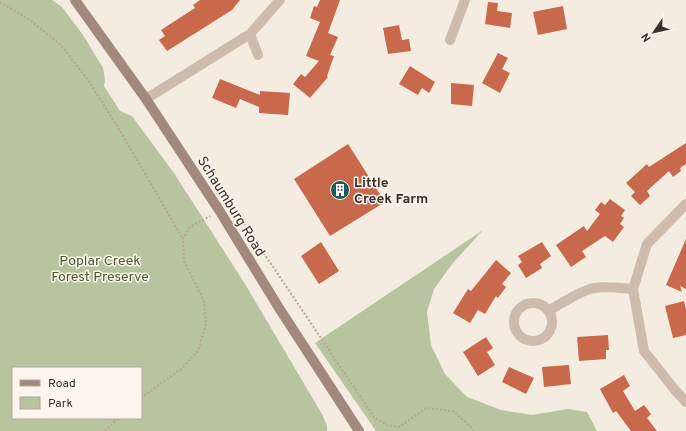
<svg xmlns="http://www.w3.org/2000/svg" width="686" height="431" font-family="Overpass,sans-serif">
  <rect width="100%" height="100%" fill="#f4ebe1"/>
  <!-- green -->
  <path fill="#b8c4a0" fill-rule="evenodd" d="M 0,0 L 52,0 L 62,7 L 83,35 L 103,68 L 105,80 L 104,86 L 120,111 L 132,116 L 174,173 L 245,284 L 322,414 L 327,426 L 327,431 L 0,431 ZM 13,368 L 141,368 L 141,418 L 13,418 Z
    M 483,230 L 453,263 L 434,289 L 427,312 L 431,345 L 445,374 L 467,397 L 501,410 L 532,415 L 568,409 L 587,412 L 597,431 L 376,431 L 315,343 Z"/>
  <!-- building -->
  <path fill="#c8694b" d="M 200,0 L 240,0 L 232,10 L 167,51 L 159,40 L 165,36 L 161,30 L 195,8 L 193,5 Z
    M 320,0 L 340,0 L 328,33 L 338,37 L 330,55 L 334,56 L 327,76 L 328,77 L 310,98 L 293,84 L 301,74 L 305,77 L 319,61 L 306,56 L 320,22 L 310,18 L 314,6 L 317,7 Z
    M 488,2 L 498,3 L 497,11 L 512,13 L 510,28 L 485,24 Z
    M 563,6 L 567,29 L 538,35 L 533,12 Z
    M 399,25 L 402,40 L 409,39 L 411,51 L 388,54 L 383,28 Z
    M 498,53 L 508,58 L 502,69 L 510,73 L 500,93 L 482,83 Z
    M 410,66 L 435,82 L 429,93 L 422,88 L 418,95 L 399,84 Z
    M 220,79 L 260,95 L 260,91 L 290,93 L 288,115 L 259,113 L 259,107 L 240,99 L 236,108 L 212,98 Z
    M 451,83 L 474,85 L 472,106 L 451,104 Z
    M 686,143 L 686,164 L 680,168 L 681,171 L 673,177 L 669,171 L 647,191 L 650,196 L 640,205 L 631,196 L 635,192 L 626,183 L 647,164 L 649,167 Z
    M 348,144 L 385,202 L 330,236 L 294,179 Z
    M 610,199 L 625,210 L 621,216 L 624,218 L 620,224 L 624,227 L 613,242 L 605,236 L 582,251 L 586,257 L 571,267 L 556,245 L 584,226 L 587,231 L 600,214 L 595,210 L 601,202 L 605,205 Z
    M 686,239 L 686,289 L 680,286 L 682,292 L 666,285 Z
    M 321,242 L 339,271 L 319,284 L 301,256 Z
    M 542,242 L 551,256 L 540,264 L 542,268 L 526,278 L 518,265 L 522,262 L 518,256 Z
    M 496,260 L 511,273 L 502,284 L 506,287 L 498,298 L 496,296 L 485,314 L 478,310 L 470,323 L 453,313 L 468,289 L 471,291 Z
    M 684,301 L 686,309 L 686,335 L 673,338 L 665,306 Z
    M 608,335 L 609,350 L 606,350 L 606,359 L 579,361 L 577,337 Z
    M 486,337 L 493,348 L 487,352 L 495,365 L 478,376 L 463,352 Z
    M 569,365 L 571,384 L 544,387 L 542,367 Z
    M 509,367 L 534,378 L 526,394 L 502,382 Z
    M 624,375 L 630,386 L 623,391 L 635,411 L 644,405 L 651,414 L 647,418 L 657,431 L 631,431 L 616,411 L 613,413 L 600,389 Z"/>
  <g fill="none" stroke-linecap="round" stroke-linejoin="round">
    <!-- path -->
    <path stroke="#b9a596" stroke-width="2" stroke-dasharray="2 2" stroke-linecap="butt" d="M 0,2 L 30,20 L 61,45 L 88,80 L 122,134 L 183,239
      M 228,200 L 374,417 L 387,425 L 399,427 L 427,408 L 453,411 L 471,427 L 474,431
      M 141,398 L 181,369 L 198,351 L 206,324 L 204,301 L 184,261 L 183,239 L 190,227 L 210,216
      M 105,431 L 118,418"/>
    <!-- minor -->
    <path stroke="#cdbbac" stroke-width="10" d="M 250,34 L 258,55
      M 450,40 L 465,0
      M 146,99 L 250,34 L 280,0
      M 686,204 L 647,244 L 633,289 L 644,351 L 675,390 L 686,402
      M514 322a19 19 0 1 1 38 0a19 19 0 1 1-38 0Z
      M 548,311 C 561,304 581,290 594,288 C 607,286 620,288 633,289"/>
    <!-- secondary -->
    <path stroke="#a18a7d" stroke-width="10" d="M 75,0 L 146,99 L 219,210 L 279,308 L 359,431"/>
  </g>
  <!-- icons -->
  <defs>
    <g id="building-disc" transform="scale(1)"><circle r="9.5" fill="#1f5a5e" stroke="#fbf5ee"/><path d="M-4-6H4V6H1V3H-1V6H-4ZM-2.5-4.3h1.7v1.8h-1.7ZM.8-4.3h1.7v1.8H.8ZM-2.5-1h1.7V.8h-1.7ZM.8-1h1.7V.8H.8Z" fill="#fff"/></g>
  </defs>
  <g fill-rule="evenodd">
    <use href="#building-disc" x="340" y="190"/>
  </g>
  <g text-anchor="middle" stroke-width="3" stroke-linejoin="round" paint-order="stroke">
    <!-- poi labels -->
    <g font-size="14" font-weight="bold" fill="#3b302b" stroke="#fbf5ee" text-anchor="start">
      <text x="354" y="187">Little<tspan x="354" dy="16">Creek Farm</tspan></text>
    </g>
    <!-- street labels -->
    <g font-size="14" fill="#3b302b" stroke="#fbf5ee">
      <text transform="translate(232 206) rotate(58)" y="5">Schaumburg Road</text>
    </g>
    <!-- park labels -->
    <g font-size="14" fill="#4a5a2e" stroke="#fbf5ee">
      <text x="100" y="265">Poplar Creek<tspan x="100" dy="16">Forest Preserve</tspan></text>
    </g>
  </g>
  <!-- legend -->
  <rect x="12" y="367" width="130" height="52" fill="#fbf5ee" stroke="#aea6a0"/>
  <rect x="20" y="380" width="20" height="6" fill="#a18a7d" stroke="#aea6a0"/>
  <text x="48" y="387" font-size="12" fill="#3b302b">Road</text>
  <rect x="20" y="397" width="20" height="12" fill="#b8c4a0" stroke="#aea6a0"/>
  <text x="48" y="407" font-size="12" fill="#3b302b">Park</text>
  <!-- north arrow -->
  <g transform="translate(654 32) rotate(236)" stroke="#fbf5ee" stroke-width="3" paint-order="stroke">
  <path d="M0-3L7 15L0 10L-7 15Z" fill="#3b302b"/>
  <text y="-6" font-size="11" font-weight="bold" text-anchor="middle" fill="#3b302b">N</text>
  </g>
</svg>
